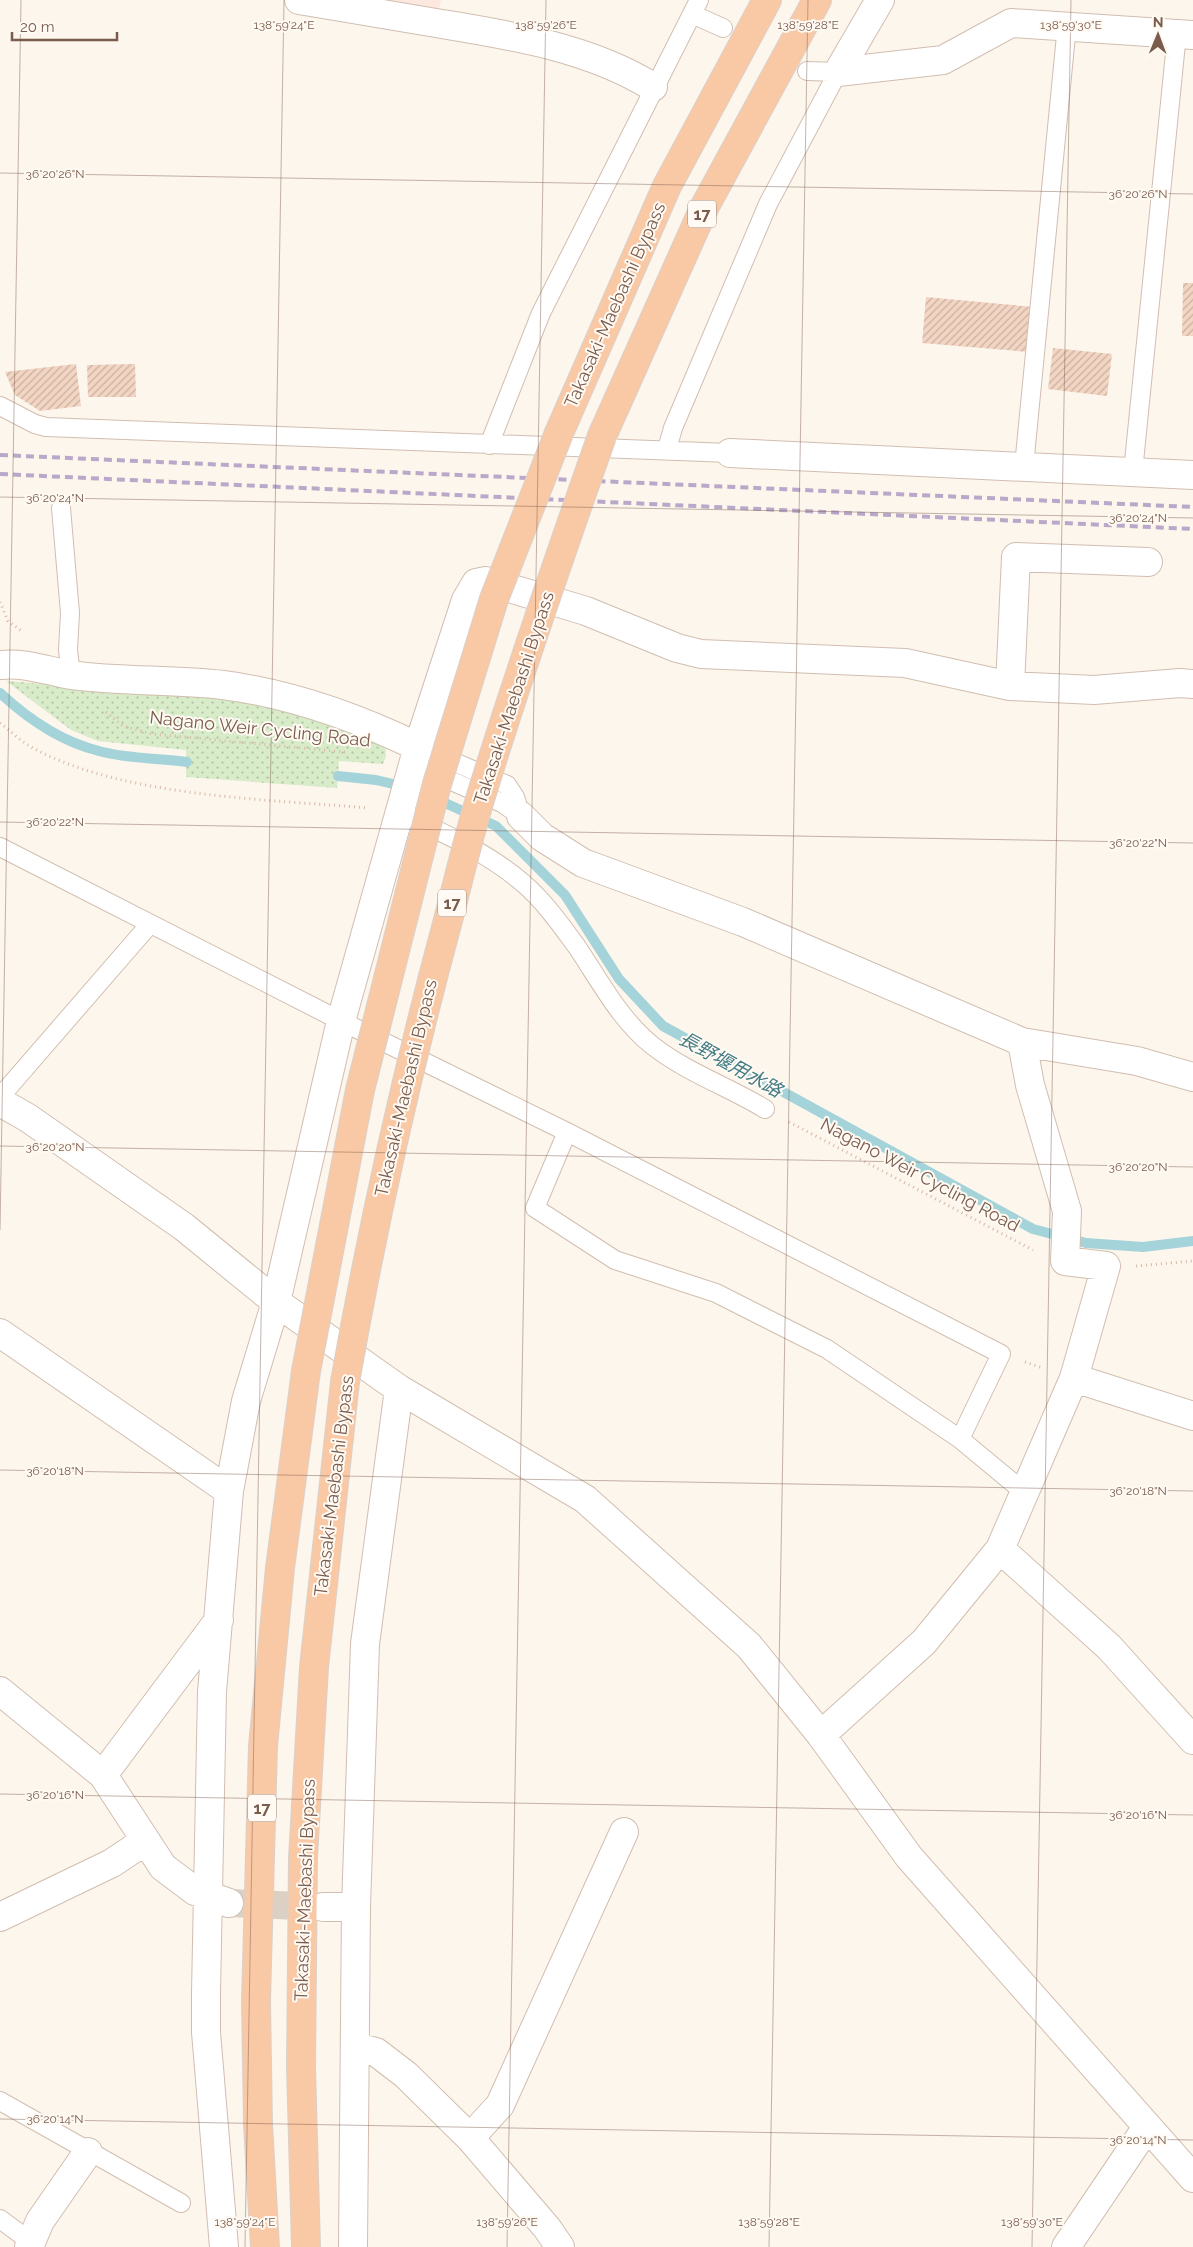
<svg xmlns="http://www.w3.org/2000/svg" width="1193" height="2247" font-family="Raleway,'Noto Sans JP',sans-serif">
  <defs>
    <pattern id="park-dots" width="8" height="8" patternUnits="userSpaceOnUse" patternTransform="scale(1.25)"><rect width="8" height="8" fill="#d8ecc9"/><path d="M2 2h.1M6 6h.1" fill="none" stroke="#b4c2a5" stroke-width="1.8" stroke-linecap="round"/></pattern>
    <pattern id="building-hatch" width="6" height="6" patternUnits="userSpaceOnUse" patternTransform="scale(1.25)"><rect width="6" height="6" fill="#f3d5c3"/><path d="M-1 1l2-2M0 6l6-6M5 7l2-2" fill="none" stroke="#cab0a1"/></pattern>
  </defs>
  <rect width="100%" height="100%" fill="#fdf6ec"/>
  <!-- commercial -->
  <path fill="#fde8e0" d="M 382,0 L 441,0 L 439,10 Z"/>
  <!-- park -->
  <path fill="url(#park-dots)" d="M 6,681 L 240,698 L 266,703 L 385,741 L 386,756 L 383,764 L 339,761 L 337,788 L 186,777 L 186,750 L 98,741 L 71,730 Z"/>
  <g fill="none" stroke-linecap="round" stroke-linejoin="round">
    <!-- stream -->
    <path stroke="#a5d3da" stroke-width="10" d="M 0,693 C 28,719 62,742 99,751 C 127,759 159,758 187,762
      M 338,776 L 376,780 L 406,787
      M 434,798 L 496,826 L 565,895 L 619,979 L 663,1026 L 1033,1229 L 1086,1243 L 1143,1247 L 1193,1241"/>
  </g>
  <!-- building -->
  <path fill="url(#building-hatch)" d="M 1183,283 L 1193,283 L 1193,336 L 1182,336 Z
    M 926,297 L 1033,307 L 1029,352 L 922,343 Z
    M 1053,348 L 1112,354 L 1107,396 L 1048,389 Z
    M 76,364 L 81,406 L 40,411 L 15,395 L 5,372 Z
    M 135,364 L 136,397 L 88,397 L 87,365 Z"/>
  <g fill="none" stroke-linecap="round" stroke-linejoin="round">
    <!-- minor-tunnel -->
    <path stroke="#dcd0c4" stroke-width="28" stroke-dasharray="28 14" stroke-linecap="butt" d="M 229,1903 L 323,1907"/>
    <!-- service casing -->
    <g stroke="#d1beb0" stroke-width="20">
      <path id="service" d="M 692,14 L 723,28
        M 0,406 L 35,424 L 46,427 L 730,453
        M 489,445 L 541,313 L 699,0
        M 667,449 L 673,428 L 768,204 L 838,72 L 807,71
        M 1024,466 L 1067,25
        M 1133,472 L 1177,33
        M 61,508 L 70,613 L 68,650 L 71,675
        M 436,754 L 507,785 L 515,797 L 521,816
        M 431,772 L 502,803 L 521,816
        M 399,812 C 441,832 487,852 523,883 C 544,901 561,925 577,947 C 600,981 620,1020 653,1046 C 686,1072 729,1087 765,1109
        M 0,847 L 341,1021 L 567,1132 L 1001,1354 L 960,1439
        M 0,1097 L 150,924
        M 567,1132 L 535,1208 L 615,1260 L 716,1293 L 827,1349 L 960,1439 L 1024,1492
        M 0,2101 L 181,2203
        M 0,2219 L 31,2242"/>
    </g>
    <!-- minor casing -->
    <g stroke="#d1beb0" stroke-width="30">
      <path id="minor" d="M 299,0 C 347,8 395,16 442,24 C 515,36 590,48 653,87
        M 838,72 L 943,60 L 1011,23 L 1193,35
        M 838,72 L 880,0
        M 730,453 L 1193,475
        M 0,665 C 25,662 47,671 71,675 C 121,682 173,679 223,685 C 292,694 356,717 418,747 L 341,1021 L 276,1302 L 246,1401 L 229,1491 L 212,1692 L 206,1993 L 206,2032 L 224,2247
        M 1010,686 L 1016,557 L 1148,562
        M 418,747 L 466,600 L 476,583 L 486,581 L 586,611 L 677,648 L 701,654 L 905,663 L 1010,686 L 1094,690 L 1180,683 L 1193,684
        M 521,816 L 542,837 L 583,863 L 743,922 L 1022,1042 L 1137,1061 L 1193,1077
        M 0,1102 L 28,1118 L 184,1227 L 276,1302 L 399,1389 L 585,1499 L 749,1646 L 821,1735 L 909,1857 L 1193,2178
        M 0,1333 L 229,1491
        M 1074,1378 L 1193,1416
        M 1000,1549 L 1109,1647 L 1193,1740
        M 219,1620 L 103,1775 L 163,1867 L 195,1891 L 229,1903
        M 0,1691 L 103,1775
        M 821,1735 L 924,1642 L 1000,1549 L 1074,1378 L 1106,1266 L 1065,1261 L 1067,1211 L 1030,1085 L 1022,1042
        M 323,1907 L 356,1907
        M 0,1917 L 112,1863 L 145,1841
        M 356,2047 L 376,2052 L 406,2075 L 470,2138 L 547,2228 L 560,2247
        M 470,2138 L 500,2105 L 624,1832
        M 29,2247 L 40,2221 L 88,2152
        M 353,2247 L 356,1907 L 365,1644 L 399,1389
        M 1066,2247 L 1147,2127"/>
    </g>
    <!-- trunk casing -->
    <g stroke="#dad1cd" stroke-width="30">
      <path id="trunk" d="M 559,433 L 667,186 L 767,0
        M 602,436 L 705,206 L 817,0
        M 265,2247 L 258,2124 L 256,2001 L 263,1746 L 280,1568 L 306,1371
        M 306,2247 L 301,2067 L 303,1858 L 314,1667 L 345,1382"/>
    </g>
    <!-- path -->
    <path stroke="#d9b8a5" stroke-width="3" stroke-dasharray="1 4" stroke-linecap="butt" d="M 0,602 L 8,621 L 23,632
      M 106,712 L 123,726 L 152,734 L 345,752
      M 0,723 C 11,731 21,742 33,748 C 123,797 266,799 368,808
      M 789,1122 L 1033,1250
      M 1136,1266 L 1193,1261
      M 1025,1362 L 1043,1368"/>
    <!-- service -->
    <use href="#service" stroke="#fff" stroke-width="18"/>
    <!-- minor -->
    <use href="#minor" stroke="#fff" stroke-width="28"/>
    <!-- trunk -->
    <use href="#trunk" stroke="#f9c8a4" stroke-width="28"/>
    <!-- rail -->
    <path stroke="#b9a8c9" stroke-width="4" stroke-dasharray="8 5" stroke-linecap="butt" d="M 0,455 L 1193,507
      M 0,474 L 1193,529"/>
    <!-- trunk-bridge casing -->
    <g stroke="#dad1cd" stroke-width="30" stroke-linecap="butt">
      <path id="trunk-bridge" d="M 306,1371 L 360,1090 L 437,784 L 494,599 L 559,433
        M 345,1382 C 372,1228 406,1076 447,924 C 458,882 468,838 481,796 C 518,675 560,555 602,436"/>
    </g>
    <!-- trunk-bridge -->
    <use href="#trunk-bridge" stroke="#f9c8a4" stroke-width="28"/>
  </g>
  <!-- ticks -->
  <path fill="none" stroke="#7a5c4d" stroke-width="1" stroke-opacity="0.45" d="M 0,173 L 1193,194M 0,497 L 1193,518M 0,822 L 1193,843M 0,1146 L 1193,1167M 0,1230 L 21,0M 0,1470 L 1193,1491M 0,1794 L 1193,1815M 0,2119 L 1193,2140M 245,2247 L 284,0M 507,2247 L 546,0M 769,2247 L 808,0M 1032,2247 L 1071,0"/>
  <g text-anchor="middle" stroke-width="4" stroke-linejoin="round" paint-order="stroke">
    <!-- shield labels -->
    <g fill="#fffaf3" stroke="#a28b7f" stroke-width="1">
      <rect x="688" y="200.5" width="28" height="27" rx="4"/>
      <rect x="438" y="889.5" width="28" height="27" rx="4"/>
      <rect x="248" y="1794.5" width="28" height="27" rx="4"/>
    </g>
    <g font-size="16" font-weight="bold" fill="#7a5c4d">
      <text x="702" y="220">17</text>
      <text x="452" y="909">17</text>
      <text x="262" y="1814">17</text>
    </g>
    <!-- street labels -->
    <g font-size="18" fill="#7a5c4d" stroke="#fffaf3">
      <text transform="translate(615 305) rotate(-66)" y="6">Takasaki-Maebashi Bypass</text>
      <text transform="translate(514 698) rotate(-72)" y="6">Takasaki-Maebashi Bypass</text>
      <text transform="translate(260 729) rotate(6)" y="6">Nagano Weir Cycling Road</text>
      <text transform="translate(406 1088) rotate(-77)" y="6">Takasaki-Maebashi Bypass</text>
      <text transform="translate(920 1175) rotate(28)" y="6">Nagano Weir Cycling Road</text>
      <text transform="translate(334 1486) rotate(-83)" y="6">Takasaki-Maebashi Bypass</text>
      <text transform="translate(305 1890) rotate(-88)" y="6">Takasaki-Maebashi Bypass</text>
    </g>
    <!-- water labels -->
    <g font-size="19" font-style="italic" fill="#437c86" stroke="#fffaf3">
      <text transform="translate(731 1064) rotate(29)" y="7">長野堰用水路</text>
    </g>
  </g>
  <g font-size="12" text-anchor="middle" fill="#7a5c4d" stroke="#fffaf3" stroke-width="4" stroke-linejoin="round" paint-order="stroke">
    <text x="284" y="29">138°59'24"E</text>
    <text x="546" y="29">138°59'26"E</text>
    <text x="808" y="29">138°59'28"E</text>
    <text x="1071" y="29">138°59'30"E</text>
    <text x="55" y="178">36°20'26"N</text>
    <text x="1138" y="198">36°20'26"N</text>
    <text x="55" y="502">36°20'24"N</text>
    <text x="1138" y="522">36°20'24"N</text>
    <text x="55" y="826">36°20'22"N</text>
    <text x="1138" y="847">36°20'22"N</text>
    <text x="55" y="1151">36°20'20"N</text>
    <text x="1138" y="1171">36°20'20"N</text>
    <text x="55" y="1475">36°20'18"N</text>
    <text x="1138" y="1495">36°20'18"N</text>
    <text x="55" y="1799">36°20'16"N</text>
    <text x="1138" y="1819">36°20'16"N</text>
    <text x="55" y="2123">36°20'14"N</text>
    <text x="1138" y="2144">36°20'14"N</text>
    <text x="245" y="2226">138°59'24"E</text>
    <text x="507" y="2226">138°59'26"E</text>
    <text x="769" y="2226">138°59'28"E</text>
    <text x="1032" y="2226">138°59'30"E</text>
  </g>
  <!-- north arrow -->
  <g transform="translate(1158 35) rotate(1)" stroke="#fffaf3" stroke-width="4" paint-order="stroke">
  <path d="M0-4L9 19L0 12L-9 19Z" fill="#7a5c4d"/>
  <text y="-8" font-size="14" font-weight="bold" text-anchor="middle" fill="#7a5c4d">N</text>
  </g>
  <!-- scale -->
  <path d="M12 32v8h105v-8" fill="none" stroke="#7a5c4d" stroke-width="2.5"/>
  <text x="20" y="32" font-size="15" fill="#7a5c4d" stroke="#fffaf3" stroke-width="4" paint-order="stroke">20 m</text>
</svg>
